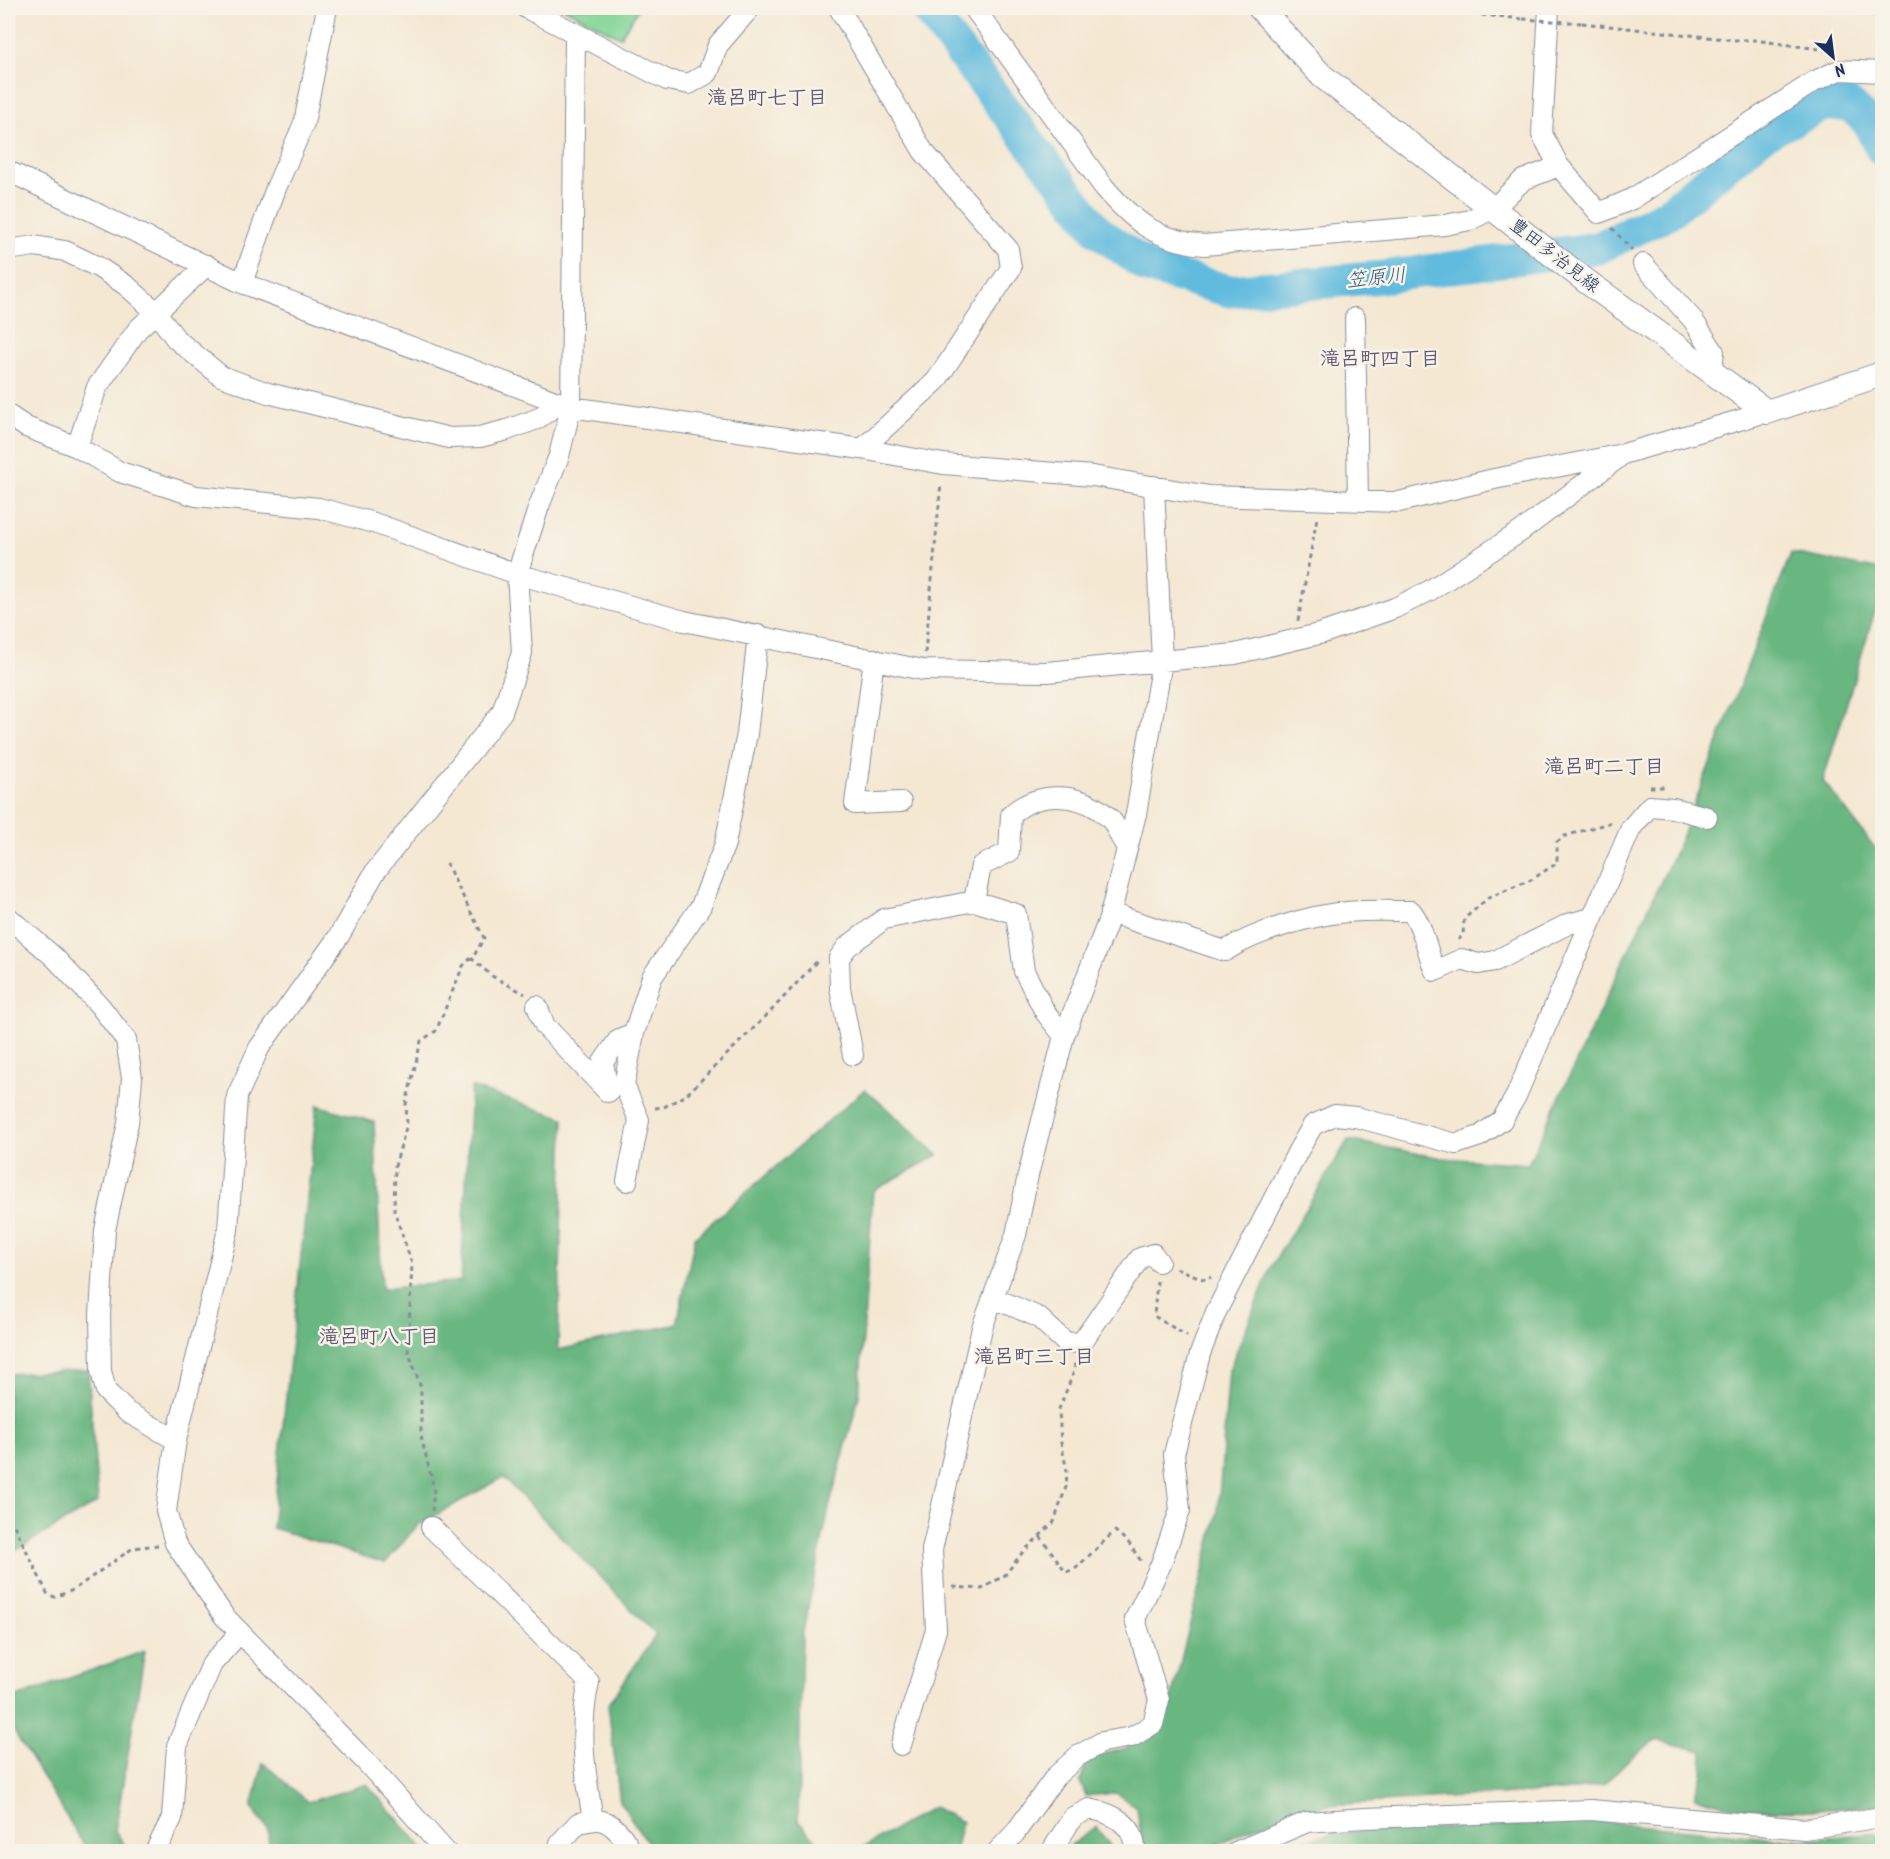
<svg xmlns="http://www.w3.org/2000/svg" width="1890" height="1859" font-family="Kalam,'Klee One',sans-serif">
  <rect width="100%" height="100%" fill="#f7f3e8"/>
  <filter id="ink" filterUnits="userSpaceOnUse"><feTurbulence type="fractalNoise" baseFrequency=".0167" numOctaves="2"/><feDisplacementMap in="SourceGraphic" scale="12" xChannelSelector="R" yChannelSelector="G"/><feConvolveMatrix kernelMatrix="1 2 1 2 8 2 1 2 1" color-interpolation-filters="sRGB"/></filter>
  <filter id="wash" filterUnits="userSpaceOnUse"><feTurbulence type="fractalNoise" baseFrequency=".008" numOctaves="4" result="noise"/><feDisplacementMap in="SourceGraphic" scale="24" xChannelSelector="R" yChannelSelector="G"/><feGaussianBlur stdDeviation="1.35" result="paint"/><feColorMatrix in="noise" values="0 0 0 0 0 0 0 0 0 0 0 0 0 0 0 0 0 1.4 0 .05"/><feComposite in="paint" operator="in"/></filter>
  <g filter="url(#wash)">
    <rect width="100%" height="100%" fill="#f4e8d3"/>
    <!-- green -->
    <path fill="#81d597" stroke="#4e827a" stroke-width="1.5" d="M 563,8 L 639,8 L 620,37 Z"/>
    <!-- forest -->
    <path fill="#68b680" stroke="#42726f" stroke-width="1.5" d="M 1791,553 L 1882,570 L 1882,588 L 1823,781 L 1882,857 L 1882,1805 C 1823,1810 1750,1818 1694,1796 L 1702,1774 L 1703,1751 L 1656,1740 L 1627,1761 L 1603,1785 L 1562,1791 L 1329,1805 L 1258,1825 L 1204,1851 L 1143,1852 L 1137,1808 L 1116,1793 L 1086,1796 L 1080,1782 L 1087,1758 L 1127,1748 L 1168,1712 L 1218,1511 L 1229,1370 L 1271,1267 L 1348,1140 L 1442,1158 L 1528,1164 L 1680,841 Z
      M 471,1087 L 564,1118 L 558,1350 L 677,1324 L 695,1237 L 865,1089 L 938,1155 L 873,1191 L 859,1396 L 829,1508 L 802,1636 L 798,1821 L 826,1851 L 653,1851 L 620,1802 L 608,1705 L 656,1635 L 503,1477 L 418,1525 L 385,1563 L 272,1528 L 317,1105 L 374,1122 L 382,1289 L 461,1281 Z
      M 88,1370 L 98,1502 L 8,1555 L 8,1374 Z
      M 145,1651 L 115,1831 L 129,1851 L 88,1851 L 8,1722 L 8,1688 L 14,1698 Z
      M 263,1763 L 308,1802 L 367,1784 L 425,1851 L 269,1851 L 268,1829 L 252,1807 Z
      M 933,1807 L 962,1822 L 955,1851 L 857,1851 Z
      M 1595,1821 L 1789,1840 L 1882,1833 L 1882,1851 L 1265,1851 L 1333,1833 Z
      M 1096,1827 L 1111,1847 L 1110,1851 L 1068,1851 L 1072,1844 Z"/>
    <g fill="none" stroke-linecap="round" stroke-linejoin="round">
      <!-- stream -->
      <path stroke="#61bbde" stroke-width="5" d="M 1878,138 L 1882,130"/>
      <!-- river -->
      <path stroke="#61bbde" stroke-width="33" d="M 926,8 L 1098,231 L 1147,267 L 1229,291 L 1382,277 L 1598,248 L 1667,214 L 1763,135 L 1823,105 L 1850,105 L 1868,122 L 1882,150"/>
    </g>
  </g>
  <g filter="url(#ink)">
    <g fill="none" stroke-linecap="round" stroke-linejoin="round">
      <!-- minor casing -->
      <g stroke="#888c98" stroke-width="22">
        <path id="minor" d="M 526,8 L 667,80 L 689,84 L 708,73 L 718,45 L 750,8
          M 839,8 L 923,151 L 1008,249 L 1011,268 L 936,381 L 862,449
          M 974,8 L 1104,187 C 1134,222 1156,240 1204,245 L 1445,225 L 1470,220 L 1494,208 L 1523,180 L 1559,166
          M 1549,8 L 1542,134 L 1559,166 L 1599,213 L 1632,199 L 1815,81 L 1839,70 L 1882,72
          M 8,171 L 242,283 L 571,407 L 862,449 L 943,464 L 1093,476 L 1209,496 L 1399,502 L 1494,479 L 1623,454 L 1767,412
          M 8,250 L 34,246 L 65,251 L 98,267 L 127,286 L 156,312 L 176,339 L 221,376 L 268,393 L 449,438 L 480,437 L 507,430 L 537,419 L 560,403
          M 1643,264 L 1693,320 L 1714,352 L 1711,372
          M 242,283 L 276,188 L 304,123 L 327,8
          M 1355,318 L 1358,500
          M 8,415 L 26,427 L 77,447 L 120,472 L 196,496 L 319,508 L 374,523 L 517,574 L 684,621 L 923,670 L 1047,672 L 1235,654 L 1323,633 L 1395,608 L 1429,591 L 1520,532 L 1618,458
          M 77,447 L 97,387 L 138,329 L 207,265
          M 874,659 L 855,804 L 901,802
          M 974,901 L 981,866 L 1009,852 L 1011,815 C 1038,789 1085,792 1111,820 C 1117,826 1119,838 1127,847
          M 1110,913 L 1225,951 C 1255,932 1311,915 1347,912 C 1368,910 1390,911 1411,911 C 1423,925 1427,952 1435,971 L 1462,959 L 1478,964 L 1495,961 L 1568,924 L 1592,918
          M 8,917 L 55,958 L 100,1006 L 126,1040 L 132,1078 L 128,1123 L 105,1230 L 100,1315 L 101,1371 L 106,1391 L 127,1412 L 176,1440
          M 537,1006 L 545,1026 L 608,1092 L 603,1062 L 619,1039 L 634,1033
          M 853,1055 L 840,988 L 839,958 L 847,947 L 884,919 L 974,901 L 1016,914 L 1024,971 L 1045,1012 L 1064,1036
          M 627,1181 L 639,1120 L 624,1085 L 634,1033 L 652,977 L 701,906 L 725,844 L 747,734 L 758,635
          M 994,1298 L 1038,1317 L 1066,1343 L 1082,1342 L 1140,1258 L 1153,1254 L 1159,1262
          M 431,1527 L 589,1682 C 578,1732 585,1771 593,1820
          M 901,1745 L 936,1630 L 932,1550 L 982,1328 L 1016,1235 L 1028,1175 L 1064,1036 L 1109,919 L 1136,814 L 1162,661 L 1154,486
          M 155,1852 L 172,1818 L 177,1746 L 212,1664 L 240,1632
          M 446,1852 L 367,1763 L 224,1616 L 175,1543 L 166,1511 L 176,1440 L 228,1230 L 237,1096 L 259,1048 L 339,936 L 375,872 L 502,712 L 522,653 L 517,574 L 539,506 L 559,456 L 571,407 L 575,34
          M 559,1852 L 560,1843 L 578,1823 C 584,1822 591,1820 597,1820 C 611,1820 627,1839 630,1852
          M 997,1852 L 1015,1833 L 1055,1777 L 1078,1756 L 1102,1742 L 1132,1737 L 1153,1724 L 1159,1700 L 1135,1619 L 1161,1564 L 1180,1510 L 1174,1454 L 1200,1354 L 1216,1312 L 1298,1151 L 1313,1125 L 1335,1115 L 1356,1117 L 1456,1144 L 1480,1136 L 1502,1120 L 1516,1096 L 1631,828 L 1650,806 L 1673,808 L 1707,817
          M 1051,1852 L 1073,1817 L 1089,1809 C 1113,1813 1136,1824 1135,1852
          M 1236,1852 L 1307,1822 L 1365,1818 L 1591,1810 L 1804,1829 L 1882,1817"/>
      </g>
      <!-- major casing -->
      <g stroke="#888c98" stroke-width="26">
        <path id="major" d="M 1260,8 L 1322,76 L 1586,281 L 1767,412 L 1882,374"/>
      </g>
      <!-- path -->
      <path stroke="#888c98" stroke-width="3" stroke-dasharray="4.5 4.5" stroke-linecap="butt" d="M 1410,8 L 1523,19
        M 1582,23 L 1734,40 L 1754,40 L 1833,51
        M 1612,228 L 1632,250
        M 1298,621 L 1317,518
        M 925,653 L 941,483
        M 1650,787 L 1667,787
        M 1458,940 L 1463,935 L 1464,919 L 1488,898 L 1531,880 L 1557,863 L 1557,842 L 1565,836 L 1612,822
        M 471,958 L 492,976 L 525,994
        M 655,1108 L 664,1107 L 686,1095 L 771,1011 L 819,959
        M 1176,1268 L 1206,1280 L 1211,1277
        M 1157,1281 L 1154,1316 L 1187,1336
        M 432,1511 L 434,1489 L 421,1436 L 421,1388 L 408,1350 L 412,1264 L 394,1210 L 395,1166 L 407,1124 L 406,1104 L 421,1041 L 436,1031 L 463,966 L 475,954 L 484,938 L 446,863
        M 8,1519 L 15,1527 L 48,1595 L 55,1597 L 73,1590 L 133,1548 L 158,1545
        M 1040,1536 L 1066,1572 L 1075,1569 L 1115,1531 L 1128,1542 L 1141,1561
        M 953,1587 L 982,1589 L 1005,1575 L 1022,1553 L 1054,1522 L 1066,1487 L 1067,1471 L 1061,1443 L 1059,1409 L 1075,1369 L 1074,1360"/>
      <!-- minor -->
      <use href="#minor" stroke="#fff" stroke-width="20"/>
      <!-- major -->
      <use href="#major" stroke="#fff" stroke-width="24"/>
      <!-- path-bridge -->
      <path stroke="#888c98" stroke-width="3" stroke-dasharray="4.5 4.5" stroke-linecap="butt" d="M 1523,19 L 1582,23"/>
    </g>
  </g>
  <g text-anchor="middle" stroke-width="5" stroke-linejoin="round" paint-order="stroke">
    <!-- street labels -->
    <g font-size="18" fill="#1b2f5e" stroke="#f7f3e8">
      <text transform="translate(1555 255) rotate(38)" y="6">豊田多治見線</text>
    </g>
    <!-- neighbourhood labels -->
    <g font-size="20" font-weight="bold" fill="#645975" stroke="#f7f3e8">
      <text x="767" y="104">滝呂町七丁目</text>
      <text x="1380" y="365">滝呂町四丁目</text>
      <text x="1604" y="773">滝呂町二丁目</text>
      <text x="379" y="1343">滝呂町八丁目</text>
      <text x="1034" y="1363">滝呂町三丁目</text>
    </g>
    <!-- water labels -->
    <g font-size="20" font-style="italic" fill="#305984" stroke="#f7f3e8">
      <text transform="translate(1376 277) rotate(-6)" y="7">笠原川</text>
    </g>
  </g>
  <!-- margin -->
  <rect width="1890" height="1859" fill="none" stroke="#f7f3e8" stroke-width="30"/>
  <!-- north arrow -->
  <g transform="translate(1833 57) rotate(152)" stroke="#f7f3e8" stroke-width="4.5" paint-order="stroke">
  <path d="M0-4.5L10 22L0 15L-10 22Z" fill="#1b2f5e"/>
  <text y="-9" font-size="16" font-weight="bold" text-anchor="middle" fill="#1b2f5e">N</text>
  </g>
</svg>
